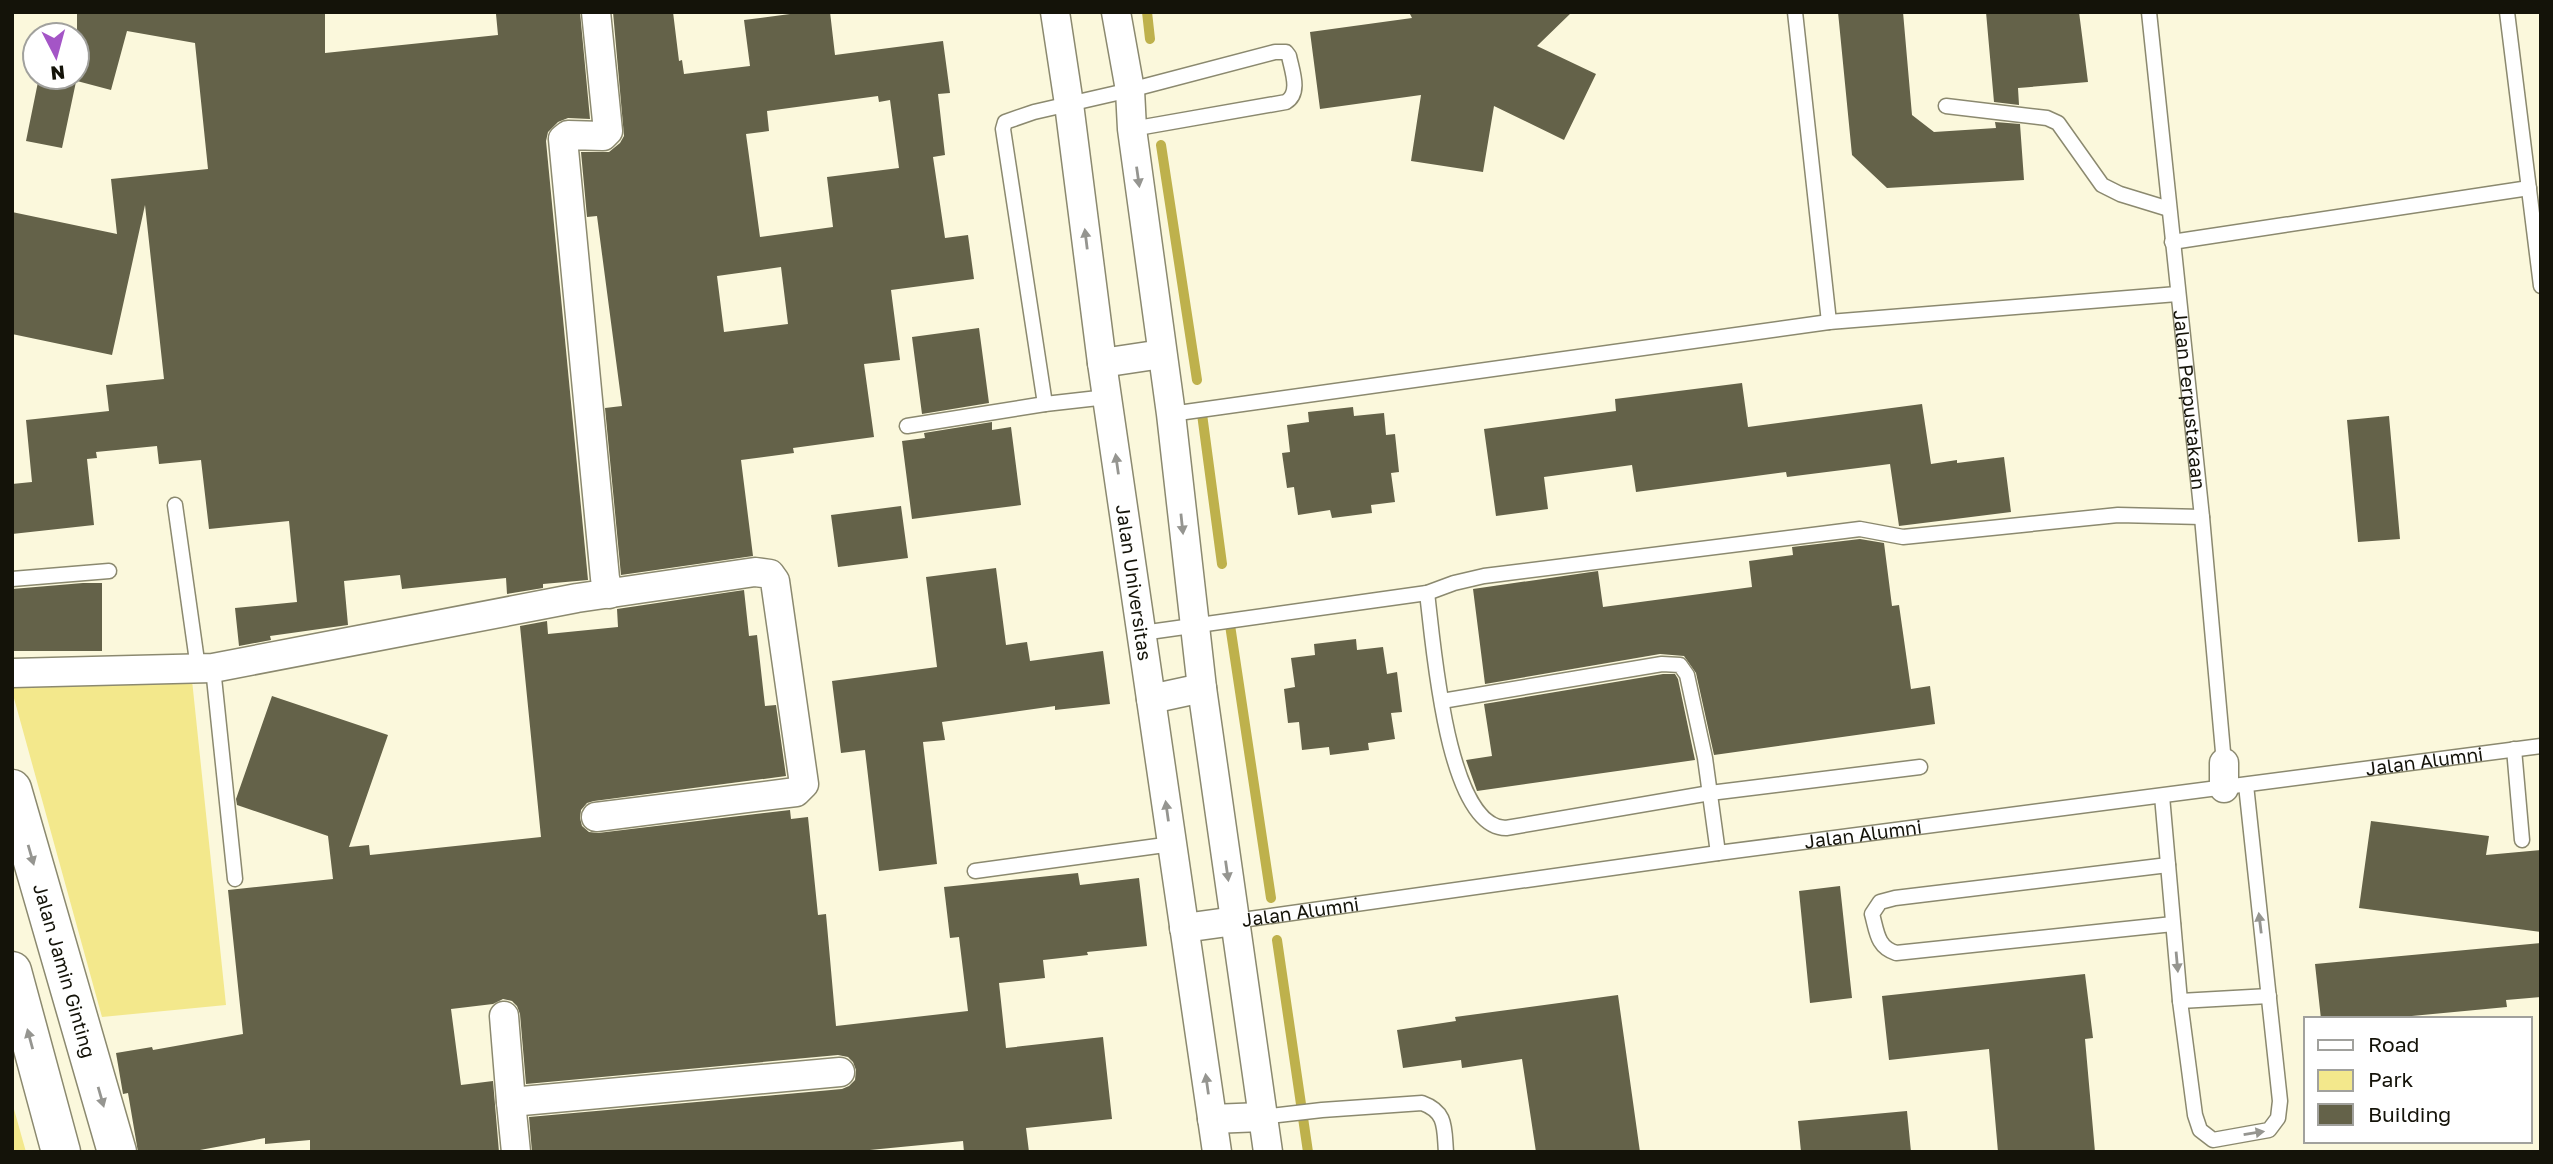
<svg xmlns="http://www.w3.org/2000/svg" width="2553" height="1164" font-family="'Golos Text',sans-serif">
  <rect width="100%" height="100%" fill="#fbf8dc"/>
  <!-- green -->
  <path fill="#f3e88c" d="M 192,680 L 226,1005 L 102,1017 L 12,691 L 12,681 Z
    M 12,1102 L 26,1152 L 12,1152 Z"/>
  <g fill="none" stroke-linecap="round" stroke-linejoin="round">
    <!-- stream -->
    <path stroke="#beb14c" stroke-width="10" d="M 1147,12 L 1150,39
      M 1161,145 L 1197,380
      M 1202,414 L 1222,564
      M 1230,625 L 1271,898
      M 1277,940 L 1308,1152"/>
  </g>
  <!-- building -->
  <path fill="#646249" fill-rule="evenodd" d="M 77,12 L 325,12 L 325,53 L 498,35 L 496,14 L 580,12 L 590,119 L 568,118 L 558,122 L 548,132 L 546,141 L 588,580 L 543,584 L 543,588 L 507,594 L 506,578 L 402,589 L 400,575 L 344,581 L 348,625 L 270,636 L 271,640 L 239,646 L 235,608 L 297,602 L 289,521 L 209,529 L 201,460 L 159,464 L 157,446 L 96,452 L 97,458 L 87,459 L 94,525 L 12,534 L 12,484 L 32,482 L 26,420 L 109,411 L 106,385 L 164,379 L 145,205 L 112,355 L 12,334 L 12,212 L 117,234 L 111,179 L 208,169 L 195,43 L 127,31 L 111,90 L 77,81 Z
    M 613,12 L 673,12 L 679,61 L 682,60 L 684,74 L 750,66 L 744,20 L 805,12 L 830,12 L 835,55 L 943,41 L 950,93 L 938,94 L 945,155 L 933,157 L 945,238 L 968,235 L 974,279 L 891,290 L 900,360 L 864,364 L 874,437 L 793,448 L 794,453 L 741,460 L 753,556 L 621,575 L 605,408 L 622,406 L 597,216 L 587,217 L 581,152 L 609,152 L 620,143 L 624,136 ZM 878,96 L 879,102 L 890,100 L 899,168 L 827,177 L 833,227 L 760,237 L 746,134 L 769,131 L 767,111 ZM 781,267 L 788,324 L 724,332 L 717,276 Z
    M 1409,12 L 1572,12 L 1537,46 L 1596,74 L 1564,140 L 1494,106 L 1483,172 L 1411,161 L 1421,95 L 1320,109 L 1310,32 L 1412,18 Z
    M 1838,12 L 1903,12 L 1912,115 L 1934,132 L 1996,128 L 1995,122 L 2020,124 L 2024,180 L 1887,188 L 1852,155 Z
    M 1986,12 L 2079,12 L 2088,82 L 2018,88 L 2019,105 L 1994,102 Z
    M 39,77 L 77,77 L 62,148 L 26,141 Z
    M 979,328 L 989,403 L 922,414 L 912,337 Z
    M 1742,383 L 1748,427 L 1922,404 L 1931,464 L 1957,460 L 1957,463 L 2004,457 L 2011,512 L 1899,526 L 1890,464 L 1787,477 L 1786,472 L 1636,492 L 1632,465 L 1544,477 L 1548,509 L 1496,516 L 1484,429 L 1616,411 L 1615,399 Z
    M 1353,407 L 1354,416 L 1384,413 L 1386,435 L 1395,434 L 1399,472 L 1391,473 L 1395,502 L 1371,505 L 1372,513 L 1332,518 L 1330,510 L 1298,515 L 1294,487 L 1287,488 L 1282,453 L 1290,452 L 1287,425 L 1309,422 L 1308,412 Z
    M 2389,416 L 2400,539 L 2358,542 L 2347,420 Z
    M 992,422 L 992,430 L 1011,427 L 1021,505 L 912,519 L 902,441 L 925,438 L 924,433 Z
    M 901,506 L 908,558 L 838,567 L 831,515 Z
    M 1860,539 L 1884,543 L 1892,606 L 1899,605 L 1911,689 L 1930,686 L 1935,724 L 1714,755 L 1696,673 L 1684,656 L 1660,654 L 1485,684 L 1473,589 L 1598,571 L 1603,607 L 1752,587 L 1749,561 L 1793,555 L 1792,547 Z
    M 996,568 L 1006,645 L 1027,642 L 1030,661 L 1103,651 L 1110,704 L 1055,710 L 1055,706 L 942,722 L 945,740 L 923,742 L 937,864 L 879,871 L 865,750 L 841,753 L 832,681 L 937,667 L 926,577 Z
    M 83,583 L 102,583 L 102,651 L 12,651 L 12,589 Z
    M 744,590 L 749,636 L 757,635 L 765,706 L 776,705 L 786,776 L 594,801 L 587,803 L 581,810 L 580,818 L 582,826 L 589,832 L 598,833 L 790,810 L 791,819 L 808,817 L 818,915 L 826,914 L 836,1026 L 968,1011 L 959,937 L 950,938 L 944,887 L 1078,873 L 1080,885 L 1139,878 L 1147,946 L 1087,952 L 1088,955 L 1043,960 L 1045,978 L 999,983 L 1006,1048 L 1103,1037 L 1112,1119 L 1026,1128 L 1029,1152 L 964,1152 L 963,1141 L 849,1152 L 532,1152 L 529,1117 L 842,1089 L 849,1086 L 855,1080 L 856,1070 L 853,1062 L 848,1057 L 838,1055 L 526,1084 L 520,1014 L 517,1006 L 512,1001 L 503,999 L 493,1004 L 451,1009 L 461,1085 L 493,1081 L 499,1152 L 310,1152 L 310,1140 L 265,1144 L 265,1138 L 189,1152 L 138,1152 L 128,1093 L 123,1094 L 116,1053 L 152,1047 L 153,1050 L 243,1034 L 228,890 L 333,879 L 328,836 L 237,805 L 236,799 L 272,696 L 388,735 L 349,847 L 369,845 L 370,855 L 541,837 L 520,626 L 547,621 L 548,634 L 618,627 L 617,609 Z
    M 1356,639 L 1357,650 L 1383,647 L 1387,674 L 1397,672 L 1402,712 L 1391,713 L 1395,739 L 1368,743 L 1369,750 L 1330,755 L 1329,747 L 1302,750 L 1299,722 L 1288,723 L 1284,689 L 1295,687 L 1291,658 L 1315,655 L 1314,644 Z
    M 1663,674 L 1675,674 L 1678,679 L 1695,760 L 1477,791 L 1466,760 L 1492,756 L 1484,704 Z
    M 2371,821 L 2489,836 L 2486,855 L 2541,850 L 2541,932 L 2359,908 Z
    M 1840,886 L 1852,998 L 1810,1003 L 1799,891 Z
    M 2541,943 L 2541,997 L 2506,1000 L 2507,1007 L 2380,1019 L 2321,1019 L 2315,964 Z
    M 2085,974 L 2093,1038 L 2085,1039 L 2095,1152 L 1998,1152 L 1989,1049 L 1889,1060 L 1882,996 Z
    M 1618,995 L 1640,1152 L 1536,1152 L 1522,1059 L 1462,1068 L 1461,1060 L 1403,1068 L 1397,1030 L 1456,1021 L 1455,1017 Z
    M 1907,1111 L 1911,1152 L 1801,1152 L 1798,1121 Z"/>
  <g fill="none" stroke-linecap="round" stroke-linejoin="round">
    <!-- service casing -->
    <g stroke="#8b896f" stroke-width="17">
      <g id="service">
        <path d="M 1795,12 L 1829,322"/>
        <path id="s1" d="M 2149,12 L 2202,517 L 2224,763"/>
        <path d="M 2507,12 L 2541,286"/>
        <path d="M 1946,106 L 2047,118 L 2058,123 L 2102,185 L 2120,194 L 2169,209"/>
        <path d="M 2172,242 L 2529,188"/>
        <path d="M 1045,404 L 1003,129 L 1005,122 L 1034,112 L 1130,90 L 1275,52 L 1286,52 L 1289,56 C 1292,71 1301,93 1286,102 L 1132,129"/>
        <path d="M 1171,414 L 1829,322 L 2177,294"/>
        <path d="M 907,426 L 1045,404 L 1107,397"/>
        <path d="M 175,505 L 198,668"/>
        <path d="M 12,579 L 109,571"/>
        <path d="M 1427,593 C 1433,639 1446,828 1506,828 L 1710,793 L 1920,767"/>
        <path d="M 1142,633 L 1427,593 L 1454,583 L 1484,576 L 1860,529 L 1903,537 L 2118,515 L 2202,517"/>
        <path d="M 213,668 L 235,879"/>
        <path d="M 1442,701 L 1662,664 L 1680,665 L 1687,675 L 1705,758 L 1718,853"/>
        <path d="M 2514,749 L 2522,840"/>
        <path d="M 2162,796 L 2180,1001 L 2195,1115 L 2200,1130 L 2213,1140 L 2269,1130 L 2278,1118 L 2280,1101 L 2246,785"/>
        <path d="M 2168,865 L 1895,898 L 1880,902 L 1872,914 C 1877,932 1877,947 1896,953 L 2173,924"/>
        <path d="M 975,871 L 1172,844"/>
        <path id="s2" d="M 1235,921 L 1718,853 L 2541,746"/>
        <path d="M 2180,1001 L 2269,996"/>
        <path d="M 1262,1117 L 1322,1110 L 1422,1103 C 1447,1112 1444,1128 1446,1152"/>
      </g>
    </g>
    <!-- minor casing -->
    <g stroke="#8b896f" stroke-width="31">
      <g id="minor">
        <path d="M 596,12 L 608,131 L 603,136 L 568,135 L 563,139 L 605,578 L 609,594"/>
        <path id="s3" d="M 1055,12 L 1069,104 L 1102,363 L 1217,1152"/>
        <path d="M 1116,12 L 1130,90 L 1132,129 L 1171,414 L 1202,688 L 1268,1152"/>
        <path d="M 1102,363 L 1162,354"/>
        <path d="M 12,673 L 213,668 L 577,598 L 755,572 L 770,574 L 775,581 L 804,784 L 796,792 L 596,817"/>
        <path d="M 1151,699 L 1202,688"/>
        <path d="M 2224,788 L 2224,763"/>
        <path d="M 1184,928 L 1235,921"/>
        <path d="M 504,1016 L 511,1102"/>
        <path d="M 1212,1119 L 1262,1117"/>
        <path d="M 516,1152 L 511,1102 L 840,1072"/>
      </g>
    </g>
    <!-- primary casing -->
    <g stroke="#8b896f" stroke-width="41">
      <g id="primary">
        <path id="s4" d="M 12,789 L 117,1152"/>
        <path d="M 12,971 L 61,1152"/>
      </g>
    </g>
    <!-- service -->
    <use href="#service" stroke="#fff" stroke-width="14"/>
    <!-- minor -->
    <use href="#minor" stroke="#fff" stroke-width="28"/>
    <!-- primary -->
    <use href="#primary" stroke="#fff" stroke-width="38"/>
  </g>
  <!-- one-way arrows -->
  <defs><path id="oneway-solid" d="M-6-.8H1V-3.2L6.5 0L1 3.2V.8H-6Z" transform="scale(1.75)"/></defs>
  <g fill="#959590">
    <use href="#oneway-solid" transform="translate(1138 177) rotate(82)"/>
    <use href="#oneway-solid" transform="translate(1086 239) rotate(-97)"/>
    <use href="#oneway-solid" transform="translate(1117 464) rotate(-98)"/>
    <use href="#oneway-solid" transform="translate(1182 524) rotate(84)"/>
    <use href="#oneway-solid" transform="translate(1167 811) rotate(-98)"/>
    <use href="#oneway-solid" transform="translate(31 855) rotate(74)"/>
    <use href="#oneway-solid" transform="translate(1227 871) rotate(82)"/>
    <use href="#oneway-solid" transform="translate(2260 923) rotate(-97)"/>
    <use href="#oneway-solid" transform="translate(2177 962) rotate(85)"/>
    <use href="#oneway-solid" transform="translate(30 1039) rotate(-105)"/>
    <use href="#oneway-solid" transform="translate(1207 1084) rotate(-98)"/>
    <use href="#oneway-solid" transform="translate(101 1097) rotate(74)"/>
    <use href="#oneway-solid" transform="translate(2254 1133) rotate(-9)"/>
  </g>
  <g text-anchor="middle" stroke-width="5" stroke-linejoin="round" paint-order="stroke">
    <!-- street labels -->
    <g font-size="19" fill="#141309" stroke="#fff">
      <text dy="7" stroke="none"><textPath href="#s1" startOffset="390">Jalan Perpustakaan</textPath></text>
      <text dy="7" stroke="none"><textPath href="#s3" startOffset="576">Jalan Universitas</textPath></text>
      <text dy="7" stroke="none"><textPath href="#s2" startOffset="1200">Jalan Alumni</textPath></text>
      <text dy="7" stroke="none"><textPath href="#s2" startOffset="634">Jalan Alumni</textPath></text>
      <text dy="7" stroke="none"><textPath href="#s2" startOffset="66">Jalan Alumni</textPath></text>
      <text dy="7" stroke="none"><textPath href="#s4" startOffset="189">Jalan Jamin Ginting</textPath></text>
    </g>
  </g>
  <!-- border -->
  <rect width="2553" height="1164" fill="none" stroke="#141309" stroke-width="28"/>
  <!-- legend -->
  <rect x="2304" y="1017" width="228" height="126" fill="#ffffff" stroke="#a1a19d" stroke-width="2"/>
  <rect x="2318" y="1040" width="35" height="10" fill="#ffffff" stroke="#a1a19d" stroke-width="2"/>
  <text x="2368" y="1052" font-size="21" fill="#141309">Road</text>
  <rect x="2318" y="1070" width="35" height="21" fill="#f3e88c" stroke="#a1a19d" stroke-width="2"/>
  <text x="2368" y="1087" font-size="21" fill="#141309">Park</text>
  <rect x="2318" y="1104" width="35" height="21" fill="#646249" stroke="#a1a19d" stroke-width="2"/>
  <text x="2368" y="1122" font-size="21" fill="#141309">Building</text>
  <!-- north arrow -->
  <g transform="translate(56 56) rotate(174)"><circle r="33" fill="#ffffff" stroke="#a1a19d" stroke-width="2"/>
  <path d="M0-5L12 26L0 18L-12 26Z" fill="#a455c6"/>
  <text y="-10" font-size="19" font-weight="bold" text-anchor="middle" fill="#141309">N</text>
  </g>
</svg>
